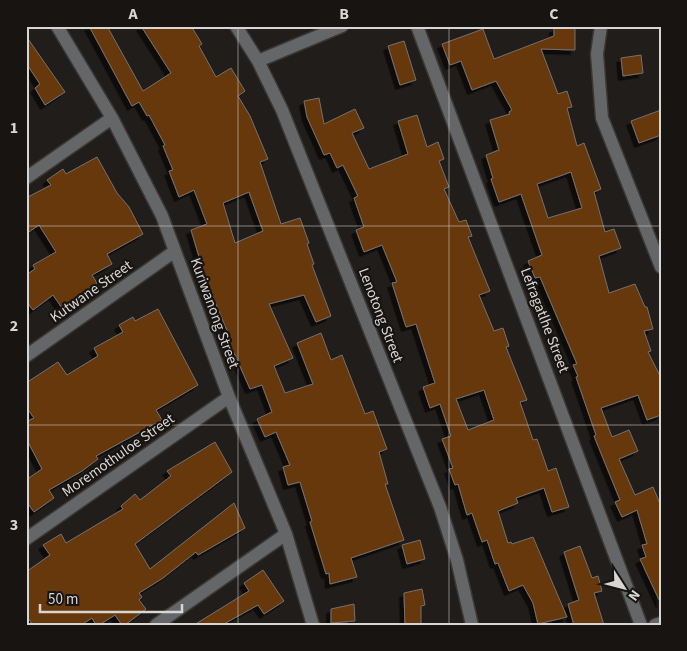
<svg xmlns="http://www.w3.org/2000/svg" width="687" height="651" font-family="'Source Sans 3',sans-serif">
  <defs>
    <filter id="shadow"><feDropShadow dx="-4.5" dy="4.5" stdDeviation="0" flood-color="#0009"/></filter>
  </defs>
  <rect width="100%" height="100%" fill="#211d1b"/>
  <!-- building -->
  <path fill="#68370b" stroke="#75716e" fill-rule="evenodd" filter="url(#shadow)" d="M 89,26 L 107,26 L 143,91 L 171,73 L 141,26 L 191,26 L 202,44 L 199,46 L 216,77 L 231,68 L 245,91 L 238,96 L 250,116 L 268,159 L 260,162 L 281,224 L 300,218 L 309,243 L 307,244 L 314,264 L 312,265 L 331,316 L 316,322 L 304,295 L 269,304 L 293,358 L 274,366 L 285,393 L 313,384 L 297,343 L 321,333 L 331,360 L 342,355 L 365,414 L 373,411 L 387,449 L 379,452 L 388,484 L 385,484 L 404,540 L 351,558 L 357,577 L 330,584 L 329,573 L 326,574 L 310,522 L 312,521 L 300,482 L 288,485 L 283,467 L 290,465 L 276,432 L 265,437 L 257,419 L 272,412 L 262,385 L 250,389 L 228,339 L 230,338 L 205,277 L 191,230 L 207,224 L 194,190 L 179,197 L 169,171 L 173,170 L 163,146 L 165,145 L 149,115 L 147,116 L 139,102 L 132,106 ZM 249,192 L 263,231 L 235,243 L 223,203 Z
    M 554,28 L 575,28 L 575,50 L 541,49 L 558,94 L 567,91 L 572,107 L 567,108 L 577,146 L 584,143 L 601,189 L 594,192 L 605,232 L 614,229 L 621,248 L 599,256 L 609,293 L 635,284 L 645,307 L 647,307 L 653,329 L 644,331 L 651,351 L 648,352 L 661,378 L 661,415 L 647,420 L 638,395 L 601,408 L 612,437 L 629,430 L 638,451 L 619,459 L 635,495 L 653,487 L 661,506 L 661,604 L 640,559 L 646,557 L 642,545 L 647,544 L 637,510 L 622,517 L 615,502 L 620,500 L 594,436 L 596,435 L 576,377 L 578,376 L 573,365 L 577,364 L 540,277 L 535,278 L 528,261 L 542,255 L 521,194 L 499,202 L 491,179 L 493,178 L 486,155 L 499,150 L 490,120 L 510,114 L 509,112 L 512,110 L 496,81 L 472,90 L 461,61 L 450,65 L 442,44 L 483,29 L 494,59 L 554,36 ZM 571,172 L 582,208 L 548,218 L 537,184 Z
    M 26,36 L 65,92 L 45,105 L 35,88 L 40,84 L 26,63 Z
    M 404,41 L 416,80 L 400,85 L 388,46 Z
    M 641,55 L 643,73 L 623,76 L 621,58 Z
    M 319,98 L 324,124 L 355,109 L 364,128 L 352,133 L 369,169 L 408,154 L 398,121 L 417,115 L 427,147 L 438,142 L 444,159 L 439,161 L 449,187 L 444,189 L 459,222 L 466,220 L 472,236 L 468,237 L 490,291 L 479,295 L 494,331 L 503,328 L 509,346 L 506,347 L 527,400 L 520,402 L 533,440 L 537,439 L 548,471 L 556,468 L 569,507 L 552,512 L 544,488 L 516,498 L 518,503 L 498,511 L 508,543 L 511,542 L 512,544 L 533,537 L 567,617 L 538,624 L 533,603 L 523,585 L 509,591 L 498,563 L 495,564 L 487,540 L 482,542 L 472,513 L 467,515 L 458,484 L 455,485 L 449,469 L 453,468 L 442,439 L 451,436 L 440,404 L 430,408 L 423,387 L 435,383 L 416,324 L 406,327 L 392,283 L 397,282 L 382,245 L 364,252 L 356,230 L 364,227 L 354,198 L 358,196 L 343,165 L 337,168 L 330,153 L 324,155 L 307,117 L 304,101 ZM 484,390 L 494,420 L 468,430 L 456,399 Z
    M 661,110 L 661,135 L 639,143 L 631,121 Z
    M 97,157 L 117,193 L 129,207 L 143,234 L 107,254 L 112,264 L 92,275 L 97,283 L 62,308 L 53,295 L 33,310 L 26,301 L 26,275 L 35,269 L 33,265 L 56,252 L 39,225 L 26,234 L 26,198 L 51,185 L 47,180 L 63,169 L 66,174 Z
    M 158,309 L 198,385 L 156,410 L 162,420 L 96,456 L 98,459 L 82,471 L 49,490 L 54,498 L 34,512 L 26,501 L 26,480 L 42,469 L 26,438 L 26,422 L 34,418 L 26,407 L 26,383 L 58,362 L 67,375 L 98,356 L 94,348 L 123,332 L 119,325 L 133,317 L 135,321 Z
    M 215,442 L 232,472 L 135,544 L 150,569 L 234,503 L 245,528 L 198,555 L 196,552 L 163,578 L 139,593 L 142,597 L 139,600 L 146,609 L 125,625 L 122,625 L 115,615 L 99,625 L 96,625 L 92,618 L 81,625 L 33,625 L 26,615 L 26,572 L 50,555 L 43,545 L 61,534 L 66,543 L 123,509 L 121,506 L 135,494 L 140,500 L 171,476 L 167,471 Z
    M 420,540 L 425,559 L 407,564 L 402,545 Z
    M 580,546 L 592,578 L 598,576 L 602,591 L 594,593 L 604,625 L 574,625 L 568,604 L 579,600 L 564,552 Z
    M 263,570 L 284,601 L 264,614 L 258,605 L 222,625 L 194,625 L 249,591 L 244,583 Z
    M 422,589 L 425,605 L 421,606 L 421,625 L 405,625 L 404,593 Z
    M 354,604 L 355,621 L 331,623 L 331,609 Z"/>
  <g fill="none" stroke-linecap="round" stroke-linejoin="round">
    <!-- minor casing -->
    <g stroke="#3b3735" stroke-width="15">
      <path id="minor" d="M 57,26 L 112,118 L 162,216 L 229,397 L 286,534 L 313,625
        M 236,26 L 258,61 L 282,110 L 440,507 L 457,560 L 472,625
        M 417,26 L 641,625
        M 601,26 L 597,54 L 602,118 L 661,267
        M 258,61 L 342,26
        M 26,178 L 112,118
        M 26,356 L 175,251
        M 26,539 L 229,397
        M 156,625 L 286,534
        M 655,625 L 661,623"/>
    </g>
    <!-- minor -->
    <use href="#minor" stroke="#656668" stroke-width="12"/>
  </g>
  <!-- grid -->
  <path fill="none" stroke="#d8d6d4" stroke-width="1" stroke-opacity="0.55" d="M 238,26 L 238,625M 449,26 L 449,625M 26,226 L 661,226M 26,425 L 661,425"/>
  <g text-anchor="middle" stroke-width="4.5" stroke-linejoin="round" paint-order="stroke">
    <!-- street labels -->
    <g font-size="15" fill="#d8d6d4" stroke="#171412">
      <text transform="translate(91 291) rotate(-35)" y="5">Kutwane Street</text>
      <text transform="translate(215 313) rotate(70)" y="5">Kuriwanong Street</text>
      <text transform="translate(381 315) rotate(69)" y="5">Lenotong Street</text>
      <text transform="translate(545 320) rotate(69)" y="5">Lefragatlhe Street</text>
      <text transform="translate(118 455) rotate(-35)" y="5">Moremothuloe Street</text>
    </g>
  </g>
  <!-- border -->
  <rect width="687" height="651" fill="none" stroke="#171412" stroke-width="55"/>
  <!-- north arrow -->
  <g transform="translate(624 588) rotate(126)" stroke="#171412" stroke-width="4" paint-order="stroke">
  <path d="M0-4L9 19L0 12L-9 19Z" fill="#d8d6d4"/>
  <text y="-8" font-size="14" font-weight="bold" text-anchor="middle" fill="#d8d6d4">N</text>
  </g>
  <!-- scale -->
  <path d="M40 604v8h142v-8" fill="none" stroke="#d8d6d4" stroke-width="2.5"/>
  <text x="48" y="604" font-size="15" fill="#d8d6d4" stroke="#171412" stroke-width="4" paint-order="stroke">50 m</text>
  <rect x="28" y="28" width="632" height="596" fill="none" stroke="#d8d6d4" stroke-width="2"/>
  <g font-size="16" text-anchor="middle" font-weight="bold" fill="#d8d6d4">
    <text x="133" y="19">A</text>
    <text x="344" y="19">B</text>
    <text x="554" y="19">C</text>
    <text x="14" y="133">1</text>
    <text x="14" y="331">2</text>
    <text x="14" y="530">3</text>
  </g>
</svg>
